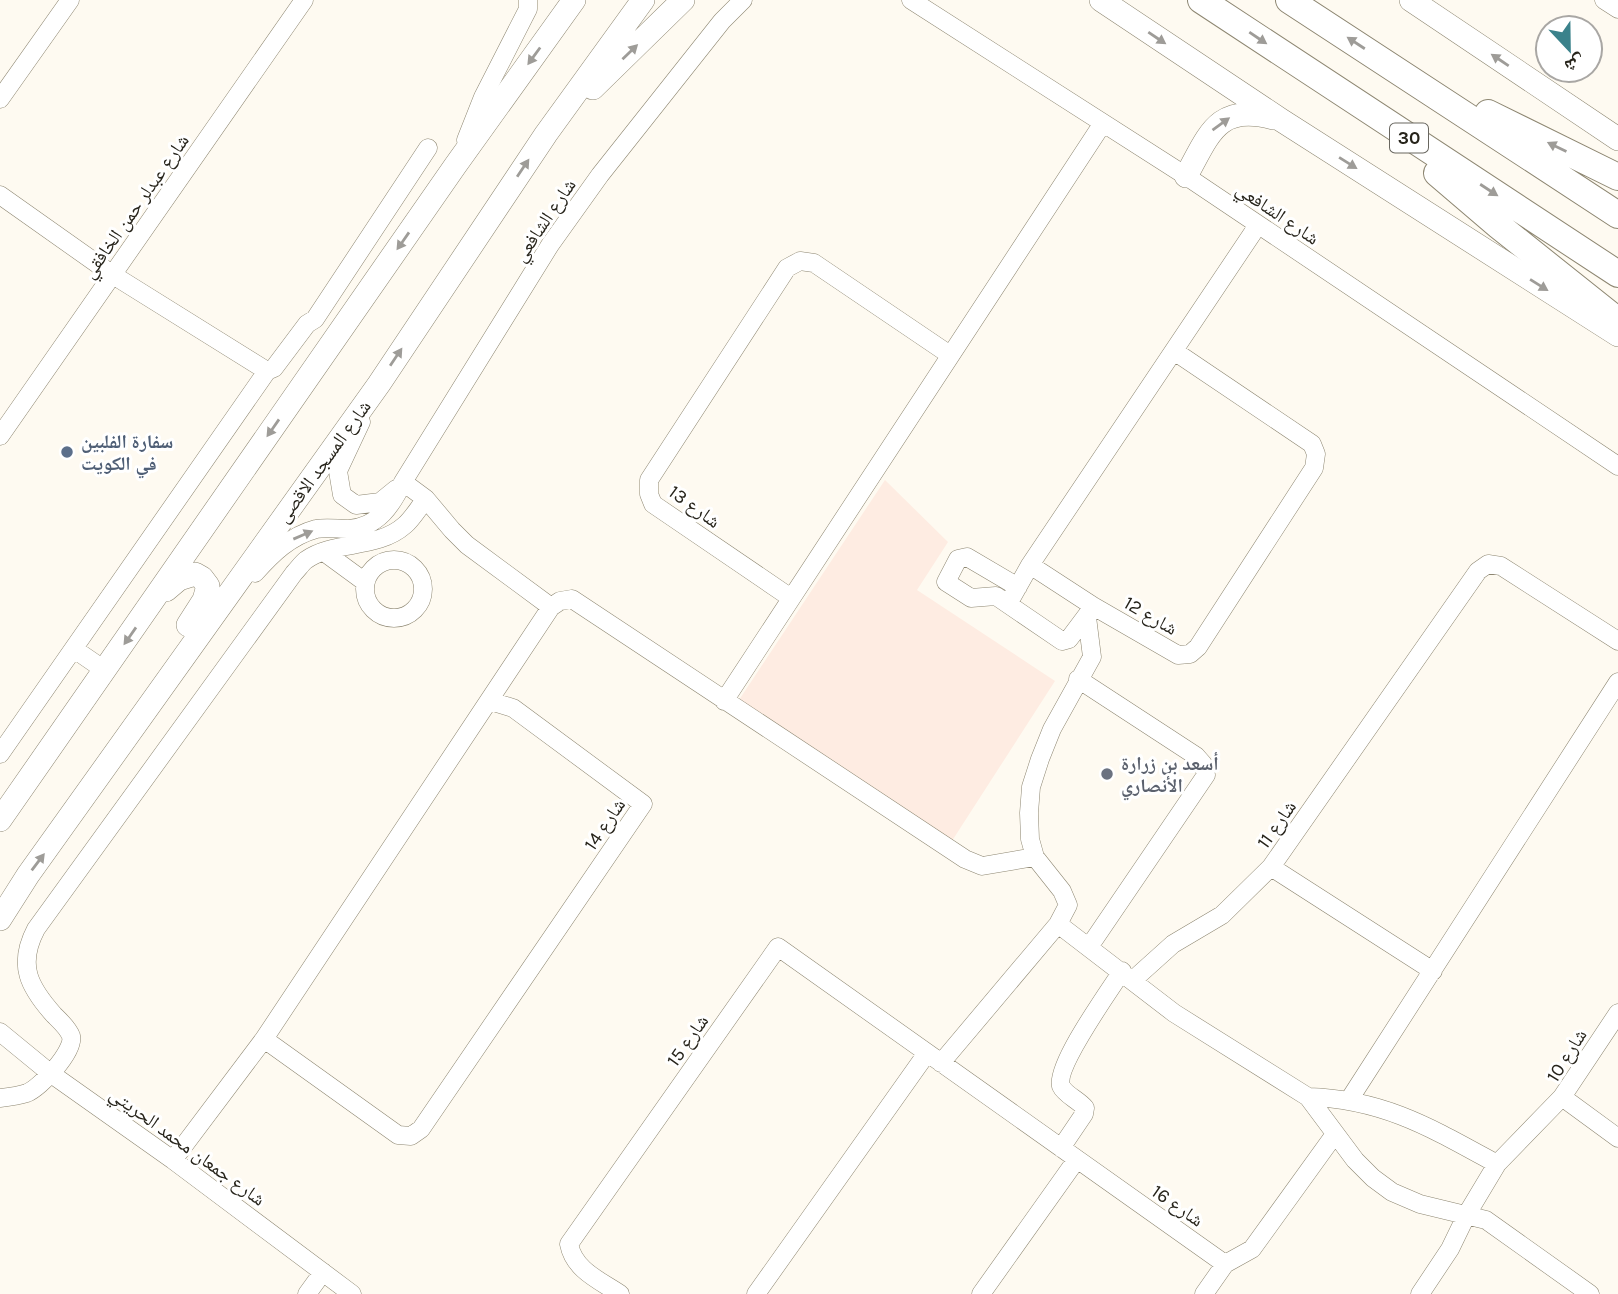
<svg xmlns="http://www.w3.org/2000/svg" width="1618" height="1294" font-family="Karla,'Noto Naskh Arabic',sans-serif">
  <rect width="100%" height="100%" fill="#fefaf1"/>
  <!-- education -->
  <path fill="#feece2" d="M 885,480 L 948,542 L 917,590 L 1055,681 L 950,844 L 735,706 Z"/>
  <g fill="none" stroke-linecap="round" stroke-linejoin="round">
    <!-- minor casing -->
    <g stroke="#8d8671" stroke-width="19">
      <path id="minor" d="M 911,0 L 1186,176 L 1618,466
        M 1604,0 L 1618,9
        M 0,99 L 70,0
        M 466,140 L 483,97 L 528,9 L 528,0
        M 0,195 L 113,275 L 267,371
        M 361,422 L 338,471 L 342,495 L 356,505 L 380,502 L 396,489
        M 0,436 L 304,0
        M 403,482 L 426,499 L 452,530 L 467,545 L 551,607 L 560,601 L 572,599 L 965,859 L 982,866 L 1035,857
        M 324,552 L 365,582
        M365 589a29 29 0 1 1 58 0a29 29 0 1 1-58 0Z
        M 1030,565 L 1093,606 L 1178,655 L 1190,654 L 1198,647 L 1314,468 L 1316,454 L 1312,444 L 1174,351
        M 255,573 C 272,554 290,536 316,529 C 326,527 338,529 349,529 C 378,527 392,505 403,482 L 550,245 L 600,175 L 722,21 L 743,0
        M 1018,587 L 967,557 L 958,559 L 946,582 L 971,598 L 996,596 L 1062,641 L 1069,639 L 1090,611
        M 791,598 L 653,504 L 649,494 L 649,480 L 787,268 L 800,261 L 814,263 L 950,355
        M 1008,604 L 1030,565 L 1258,225
        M 74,649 L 106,671
        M 1078,679 L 1196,756 L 1203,764 L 1206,775 L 1089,947
        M 724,701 L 1103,123
        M 0,754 L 267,371 L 274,368 L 307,324 L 315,319 L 428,148
        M 1271,867 L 1433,971
        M 1058,924 L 1174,1013 L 1308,1097 L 1355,1160 L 1373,1178 L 1392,1192 L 1420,1204 L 1486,1220 L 1590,1294
        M 1133,980 L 1173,944 L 1222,915 L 1271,867 L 1478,571 L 1488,564 L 1501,566 L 1618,641
        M 0,1032 L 50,1073 L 173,1160 L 352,1294
        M 264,1039 L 398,1135 L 411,1136 L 421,1129 L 643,804 L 513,708 L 490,701
        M 941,1063 L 1058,924 L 1068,905 L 1062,891 L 1035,857 L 1030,839 L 1029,813 L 1031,787 L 1040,759 L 1052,729 L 1092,657 L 1087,617
        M 1308,1097 C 1384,1099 1433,1129 1497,1164
        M 1562,1097 L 1618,1138
        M 0,1098 C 9,1097 18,1096 27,1093 C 40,1088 75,1051 71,1036 C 68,1028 60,1021 54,1015 C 29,987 17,965 36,929 L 294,573 C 298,569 302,563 306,560 C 334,540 377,550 405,525 C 413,518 419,507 426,499
        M 1349,1100 L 1618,682
        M 1061,1148 L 1084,1114 L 1085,1108 C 1079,1100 1065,1095 1061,1086 C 1055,1066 1110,990 1122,971
        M 173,1160 L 264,1039 L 551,607
        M 307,1294 L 323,1272
        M 620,1294 C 599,1280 574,1270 569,1244 L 778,947 L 1225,1264
        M 756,1294 L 927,1053
        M 981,1294 L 1077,1159
        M 1204,1294 L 1225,1264 L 1252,1249 L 1335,1134
        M 1420,1294 L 1450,1249 L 1467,1214 L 1497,1164 L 1562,1097 L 1618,1013"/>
    </g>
    <!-- major casing -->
    <g stroke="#8d8671" stroke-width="24">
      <path id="major" d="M 1101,0 L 1281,120 L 1618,335
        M 1411,0 L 1618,139
        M 593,88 L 683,0
        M 1186,176 C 1209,135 1217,103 1273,118
        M 166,590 L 179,579 L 195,574 L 202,578 L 208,586 L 204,600 L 188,625
        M 0,820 L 455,166 L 574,0
        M 0,919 L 28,875 L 379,384 L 546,134 L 643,0"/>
    </g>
    <!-- highway casing -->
    <g stroke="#8d8671" stroke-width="28">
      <path id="highway" d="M 1201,0 L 1618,274
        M 1289,0 L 1618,215
        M 1488,113 L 1618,177
        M 1437,173 L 1499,226 L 1618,321"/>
    </g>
    <!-- minor -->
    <use href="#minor" stroke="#fff" stroke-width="18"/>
    <!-- major -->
    <use href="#major" stroke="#fff" stroke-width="23"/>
    <!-- highway -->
    <use href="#highway" stroke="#fff" stroke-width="26"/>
  </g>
  <!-- one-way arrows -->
  <defs><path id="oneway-solid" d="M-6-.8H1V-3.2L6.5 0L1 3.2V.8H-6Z" transform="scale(1.75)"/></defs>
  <g fill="#9e9c98">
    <use href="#oneway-solid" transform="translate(1157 38) rotate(34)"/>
    <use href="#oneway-solid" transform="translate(1258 38) rotate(34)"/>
    <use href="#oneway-solid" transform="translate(1356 43) rotate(-147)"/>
    <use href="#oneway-solid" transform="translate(630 52) rotate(-44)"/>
    <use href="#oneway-solid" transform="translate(534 56) rotate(126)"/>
    <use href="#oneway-solid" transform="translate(1500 60) rotate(-146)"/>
    <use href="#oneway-solid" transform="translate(1221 124) rotate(-36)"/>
    <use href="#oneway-solid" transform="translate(1557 147) rotate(-154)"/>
    <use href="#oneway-solid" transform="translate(1348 163) rotate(32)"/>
    <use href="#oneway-solid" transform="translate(523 168) rotate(-56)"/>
    <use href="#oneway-solid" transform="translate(1489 190) rotate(33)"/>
    <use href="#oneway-solid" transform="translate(403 241) rotate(125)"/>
    <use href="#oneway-solid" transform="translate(1539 285) rotate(32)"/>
    <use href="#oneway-solid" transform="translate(396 357) rotate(-56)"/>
    <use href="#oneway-solid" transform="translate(273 428) rotate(125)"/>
    <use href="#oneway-solid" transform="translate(303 535) rotate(-23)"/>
    <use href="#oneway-solid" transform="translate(130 636) rotate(125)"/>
    <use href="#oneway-solid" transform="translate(38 862) rotate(-53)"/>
  </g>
  <!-- markers -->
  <circle fill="#5c6f8a" stroke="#fff" stroke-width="2.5" cx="67" cy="452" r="7"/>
  <circle fill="#6b7280" stroke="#fff" stroke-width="2.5" cx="1107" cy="774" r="7"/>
  <g text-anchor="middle" stroke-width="6" stroke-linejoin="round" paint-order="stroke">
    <!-- shield labels -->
    <rect fill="#fff" stroke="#68665f" stroke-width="2" x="1390" y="123.5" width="38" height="29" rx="5"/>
    <g font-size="18" font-weight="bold" fill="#27241b">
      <text x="1409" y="144">30</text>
    </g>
    <!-- street labels -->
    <g font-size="19" fill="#27241b" stroke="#fff">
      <text transform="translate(135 206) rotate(-55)" y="7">شارع عبدلر حمن الخافقي</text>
      <text transform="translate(1278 213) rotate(34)" y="7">شارع الشافعي</text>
      <text transform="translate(544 220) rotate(-56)" y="7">شارع الشافعي</text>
      <text transform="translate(323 461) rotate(-54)" y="7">شارع المسجد الاقصى</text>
      <text transform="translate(695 506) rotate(36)" y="7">شارع 13</text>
      <text transform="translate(1151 615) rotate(30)" y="7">شارع 12</text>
      <text transform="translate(604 824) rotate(-56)" y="7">شارع 14</text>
      <text transform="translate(1276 824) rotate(-55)" y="7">شارع 11</text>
      <text transform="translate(687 1040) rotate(-55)" y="7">شارع 15</text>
      <text transform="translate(1566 1055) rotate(-58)" y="7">شارع 10</text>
      <text transform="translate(188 1146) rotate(36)" y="7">شارع جمعان محمد الحريتي</text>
      <text transform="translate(1178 1205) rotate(35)" y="7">شارع 16</text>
    </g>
    <!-- service labels -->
    <g font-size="19" font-weight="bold" fill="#4e5e75" stroke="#fff" text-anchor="start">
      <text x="81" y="448">سفارة الفلبين<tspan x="81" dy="22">في الكويت</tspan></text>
    </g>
    <!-- worship labels -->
    <g font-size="19" font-weight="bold" fill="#5b616d" stroke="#fff" text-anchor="start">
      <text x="1121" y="770">أسعد بن زرارة<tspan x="1121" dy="22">الأنصاري</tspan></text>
    </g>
  </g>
  <!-- north arrow -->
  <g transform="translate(1569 49) rotate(158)"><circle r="33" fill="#ffffff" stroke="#a9a7a4" stroke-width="2"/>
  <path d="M0-5L12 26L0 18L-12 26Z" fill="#3b828b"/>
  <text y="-10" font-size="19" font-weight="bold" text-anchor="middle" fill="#27241b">ش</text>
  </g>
</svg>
